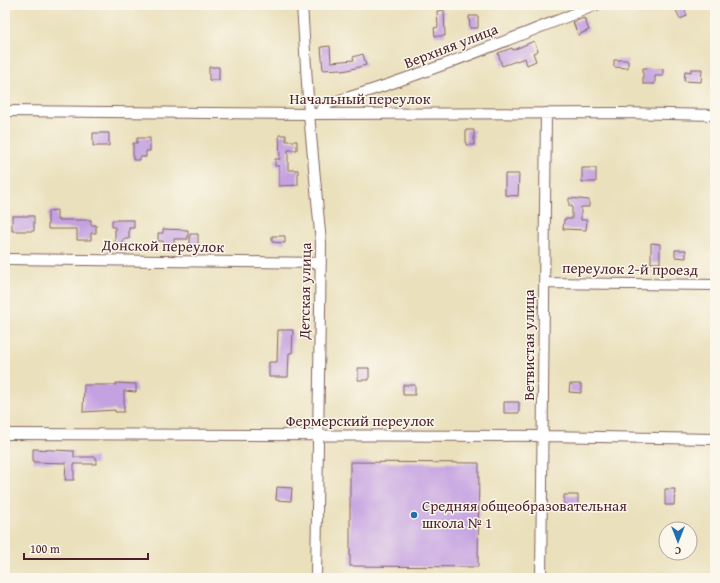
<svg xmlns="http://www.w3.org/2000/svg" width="720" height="583" font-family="'Gentium Book Plus',serif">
  <rect width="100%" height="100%" fill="#fbf7ec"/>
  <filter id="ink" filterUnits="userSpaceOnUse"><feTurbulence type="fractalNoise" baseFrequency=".025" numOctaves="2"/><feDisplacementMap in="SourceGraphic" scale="8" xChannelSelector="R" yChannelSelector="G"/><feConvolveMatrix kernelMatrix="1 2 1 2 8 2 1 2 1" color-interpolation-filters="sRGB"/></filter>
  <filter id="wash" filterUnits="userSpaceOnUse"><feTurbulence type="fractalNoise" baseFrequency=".012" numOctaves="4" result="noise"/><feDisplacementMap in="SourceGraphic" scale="16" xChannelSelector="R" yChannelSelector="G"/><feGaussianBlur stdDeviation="0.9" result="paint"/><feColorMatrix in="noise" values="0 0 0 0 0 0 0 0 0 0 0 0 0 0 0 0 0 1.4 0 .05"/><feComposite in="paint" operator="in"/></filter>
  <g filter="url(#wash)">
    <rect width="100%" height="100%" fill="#eae0bc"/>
    <g id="blocks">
      <!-- building -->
      <path fill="#c4a1e1" d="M 684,7 L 687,16 L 680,19 L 676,10 Z
        M 444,10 L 445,36 L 435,36 L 434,28 L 438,27 L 437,11 Z
        M 469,16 L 478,16 L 478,28 L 470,28 Z
        M 584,18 L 589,30 L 578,35 L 573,22 Z
        M 534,41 L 538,51 L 533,53 L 536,61 L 527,65 L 525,58 L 502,66 L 498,53 L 512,48 L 513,50 Z
        M 330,46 L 331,62 L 354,60 L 353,57 L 363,54 L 366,65 L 348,70 L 341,71 L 341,69 L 323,70 L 321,47 Z
        M 614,60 L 628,60 L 628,68 L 614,67 Z
        M 209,67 L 219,67 L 219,80 L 209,80 Z
        M 643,68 L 663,69 L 663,76 L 655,76 L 655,84 L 643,84 Z
        M 691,69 L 702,69 L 701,82 L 684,81 L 685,71 L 691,72 Z
        M 466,130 L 474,130 L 474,145 L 466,145 Z
        M 93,133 L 109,133 L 109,146 L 93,146 Z
        M 279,135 L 286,135 L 286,141 L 297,141 L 297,150 L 288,150 L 288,170 L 298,170 L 298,185 L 279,186 L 279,166 L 275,166 L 275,159 L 280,159 Z
        M 137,138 L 150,138 L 150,151 L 146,151 L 146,157 L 140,157 L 140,160 L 133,160 L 133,143 L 137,143 Z
        M 582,168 L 596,168 L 596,182 L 582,182 Z
        M 505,174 L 519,174 L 518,196 L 505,195 Z
        M 569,198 L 589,200 L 589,207 L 581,207 L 581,220 L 587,220 L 586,230 L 563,229 L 564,219 L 572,219 L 572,206 L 569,206 Z
        M 57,210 L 57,220 L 91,220 L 91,225 L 96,225 L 96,233 L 91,233 L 91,240 L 77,240 L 77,229 L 48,229 L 48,211 Z
        M 12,216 L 34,216 L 34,231 L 12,231 Z
        M 112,220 L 134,220 L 134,228 L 129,228 L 129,239 L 123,239 L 123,244 L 115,244 L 115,227 L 112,227 Z
        M 163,229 L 188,230 L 188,239 L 174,239 L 174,246 L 163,246 L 163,241 L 158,241 L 158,233 L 163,233 Z
        M 190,234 L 198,234 L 198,249 L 190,249 Z
        M 272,236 L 285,236 L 285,243 L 272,242 Z
        M 651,243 L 660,244 L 660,263 L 651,263 Z
        M 675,250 L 686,250 L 686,258 L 675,257 Z
        M 278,330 L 293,330 L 292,353 L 289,353 L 288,377 L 269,377 L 269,362 L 277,362 Z
        M 358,368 L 369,368 L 369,380 L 358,380 Z
        M 116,383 L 136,384 L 136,392 L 124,391 L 124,412 L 115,412 L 115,410 L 83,412 L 84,385 L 116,385 Z
        M 570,384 L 581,384 L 581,393 L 569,392 Z
        M 403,385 L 415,385 L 415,395 L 403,395 Z
        M 504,402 L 519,402 L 519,413 L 504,413 Z
        M 33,449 L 74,451 L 74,457 L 96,457 L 96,464 L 74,464 L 74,480 L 65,480 L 66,463 L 33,462 Z
        M 350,462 L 479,463 L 478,567 L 350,566 Z
        M 277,487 L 292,488 L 291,501 L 276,500 Z
        M 665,489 L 675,489 L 674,505 L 665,505 Z
        M 564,495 L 578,495 L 578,508 L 564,508 Z"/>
    </g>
  </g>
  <g filter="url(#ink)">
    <use href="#blocks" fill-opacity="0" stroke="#82635e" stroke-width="1"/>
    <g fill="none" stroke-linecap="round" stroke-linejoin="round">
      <!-- minor casing -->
      <g stroke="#82635e" stroke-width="12">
        <path id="minor" d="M 302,5 L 309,114 L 321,243 L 316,578
          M 5,111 L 309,114 L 622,113 L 715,115
          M 318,114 L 325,106 L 330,103 C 421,76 508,40 596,5
          M 5,259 L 321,263
          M 544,283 L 715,285
          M 5,434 L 543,436 L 715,439
          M 541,578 L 546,113"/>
      </g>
      <!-- minor -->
      <use href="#minor" stroke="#fff" stroke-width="10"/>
    </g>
  </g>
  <!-- markers -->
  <circle fill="#1f6fb2" stroke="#fbf7ec" stroke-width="1.5" cx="414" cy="515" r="4"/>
  <g text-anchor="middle" stroke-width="3" stroke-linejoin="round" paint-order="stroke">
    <!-- street labels -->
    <g font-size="15" fill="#4a1f2b" stroke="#fbf7ec">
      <text transform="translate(451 46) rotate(-21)" y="5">Верхняя улица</text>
      <text x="360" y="104">Начальный переулок</text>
      <text transform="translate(163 246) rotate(1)" y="5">Донской переулок</text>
      <text transform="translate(630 269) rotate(1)" y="5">переулок 2-й проезд</text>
      <text transform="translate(305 291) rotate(-89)" y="5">Детская улица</text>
      <text transform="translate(529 345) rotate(-90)" y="5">Ветвистая улица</text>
      <text x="360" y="426">Фермерский переулок</text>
    </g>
    <!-- poi labels -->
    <g font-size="15" fill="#4a1f2b" stroke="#fbf7ec" text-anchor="start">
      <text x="422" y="511">Средняя общеобразовательная<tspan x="422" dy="17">школа № 1</tspan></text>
    </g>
  </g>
  <!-- margin -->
  <rect width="720" height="583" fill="none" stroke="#fbf7ec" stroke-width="20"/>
  <!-- north arrow -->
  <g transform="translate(678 541) rotate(180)"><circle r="19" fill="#fbf7ec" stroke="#b4a19f"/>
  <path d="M0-3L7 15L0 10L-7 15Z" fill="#1f6fb2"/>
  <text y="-6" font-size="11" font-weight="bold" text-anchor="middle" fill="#4a1f2b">С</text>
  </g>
  <!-- scale -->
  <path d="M24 553v6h124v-6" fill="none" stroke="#4a1f2b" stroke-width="2"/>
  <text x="30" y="553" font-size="12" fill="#4a1f2b" stroke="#fbf7ec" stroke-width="3" paint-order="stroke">100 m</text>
</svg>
